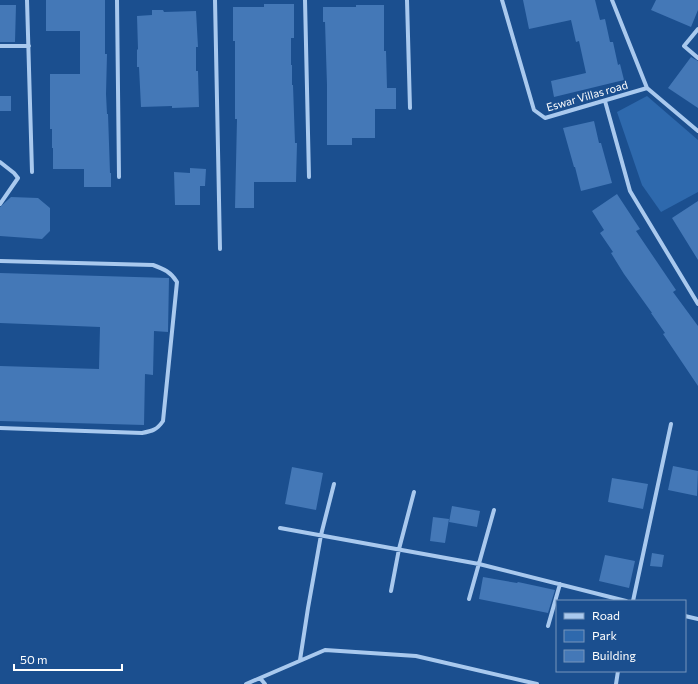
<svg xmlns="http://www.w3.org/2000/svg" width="698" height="684" font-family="Commissioner,sans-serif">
  <rect width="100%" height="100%" fill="#1b4f8f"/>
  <!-- green -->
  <path fill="#2e69ad" d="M 647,96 L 698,140 L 698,192 L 661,212 L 642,185 L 617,112 Z"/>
  <!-- building -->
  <path fill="#4478b7" d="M 46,0 L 105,0 L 105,54 L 107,54 L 106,94 L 107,114 L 108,114 L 110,173 L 111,173 L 111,187 L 84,187 L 84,169 L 53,169 L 53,148 L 52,148 L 52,129 L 50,129 L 50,74 L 80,74 L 80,31 L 46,31 Z
    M 523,0 L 595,0 L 600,20 L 605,19 L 610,42 L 613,42 L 618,65 L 620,64 L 624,80 L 554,97 L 551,81 L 586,73 L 579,41 L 576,42 L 571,20 L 529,29 Z
    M 656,0 L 698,0 L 698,10 L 691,27 L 651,10 Z
    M 264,4 L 294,4 L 294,38 L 291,38 L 291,65 L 292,65 L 292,85 L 293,85 L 295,143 L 297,143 L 296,182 L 254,182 L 254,208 L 235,208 L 237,119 L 235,119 L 235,41 L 233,41 L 233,7 L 264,7 Z
    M 0,5 L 16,5 L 15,42 L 0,42 Z
    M 356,5 L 384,5 L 384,51 L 386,51 L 387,88 L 396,88 L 396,109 L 375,109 L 375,138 L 352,138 L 352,145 L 327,145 L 327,85 L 325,22 L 323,22 L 323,7 L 356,7 Z
    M 152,10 L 163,10 L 164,12 L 196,11 L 198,47 L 196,47 L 196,71 L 198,71 L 199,107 L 172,108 L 172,106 L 141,107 L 139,67 L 137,67 L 137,50 L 138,49 L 137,16 L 152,15 Z
    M 691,57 L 698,61 L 698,108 L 668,88 Z
    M 0,96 L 11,96 L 11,111 L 0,111 Z
    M 594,121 L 599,143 L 601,143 L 612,183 L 581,191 L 575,167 L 574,167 L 563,128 Z
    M 190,168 L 206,169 L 205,186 L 200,186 L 200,205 L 175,205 L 174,172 L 190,173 Z
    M 617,194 L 640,229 L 636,231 L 676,290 L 673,292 L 698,326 L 698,386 L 663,334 L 665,333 L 651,313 L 652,313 L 624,274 L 611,253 L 613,252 L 600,233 L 604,230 L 592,211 Z
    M 11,197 L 38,198 L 50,208 L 50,231 L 42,239 L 0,236 L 0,207 Z
    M 698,201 L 698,260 L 672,218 Z
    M 0,273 L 169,278 L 168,332 L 154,331 L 153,375 L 145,374 L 144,425 L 0,421 L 0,366 L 99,369 L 100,327 L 0,323 Z
    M 673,466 L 698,471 L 697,496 L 668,490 Z
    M 292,467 L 323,473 L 316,510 L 285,504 Z
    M 612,478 L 648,484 L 643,509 L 608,502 Z
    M 452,506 L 480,511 L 477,527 L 449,522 Z
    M 433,517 L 449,519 L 445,543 L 430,541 Z
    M 652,553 L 664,555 L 662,567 L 650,566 Z
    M 605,555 L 635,561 L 629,588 L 599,581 Z
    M 483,577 L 517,583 L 518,582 L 555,590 L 548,613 L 509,605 L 479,599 Z"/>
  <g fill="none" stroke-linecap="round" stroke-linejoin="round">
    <!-- minor -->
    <path stroke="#a9c9ee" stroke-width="4" d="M 27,0 L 32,172
      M 117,0 L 119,177
      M 215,0 L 220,249
      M 305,0 L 309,177
      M 407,0 L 410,108
      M 502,0 L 534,110 L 545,118 L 647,88 L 698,131
      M 612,0 L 647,88
      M 698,29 L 684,46 L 698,58
      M 0,46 L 29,46
      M 605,101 L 630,191 L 698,304
      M 0,162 L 14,173 L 18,178 L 0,204
      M 0,261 L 153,265 C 164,269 171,272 177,282 L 163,421 C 157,430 152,431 142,433 L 0,428
      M 280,528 L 479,564 L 626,601
      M 391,591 L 399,549 L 414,492
      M 469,599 L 494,510
      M 633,601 L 671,424
      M 685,616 L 698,619
      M 548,626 L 560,584
      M 300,660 L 308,608 L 321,535 L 334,484
      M 260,678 L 265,684
      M 246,684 L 325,650 L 416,656 L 537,684
      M 616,684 L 618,671"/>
  </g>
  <g text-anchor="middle" stroke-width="3.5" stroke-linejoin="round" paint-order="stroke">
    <!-- street labels -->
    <g font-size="11" fill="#fff" stroke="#1b4f8f">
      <text transform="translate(587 96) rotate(-16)" y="4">Eswar Villas road</text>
    </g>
  </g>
  <!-- legend -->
  <rect x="556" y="600" width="130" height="72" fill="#1b4f8f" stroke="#7695bc"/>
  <rect x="564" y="613" width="20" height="6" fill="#a9c9ee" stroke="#7695bc"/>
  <text x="592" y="620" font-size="12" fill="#ffffff">Road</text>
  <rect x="564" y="630" width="20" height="12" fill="#2e69ad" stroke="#7695bc"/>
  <text x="592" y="640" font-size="12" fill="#ffffff">Park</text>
  <rect x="564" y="650" width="20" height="12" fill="#4478b7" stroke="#7695bc"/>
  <text x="592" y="660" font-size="12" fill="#ffffff">Building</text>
  <!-- scale -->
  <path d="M14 664v6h108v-6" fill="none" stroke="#ffffff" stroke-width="2"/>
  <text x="20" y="664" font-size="12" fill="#ffffff" stroke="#1b4f8f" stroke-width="3" paint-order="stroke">50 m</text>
</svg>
